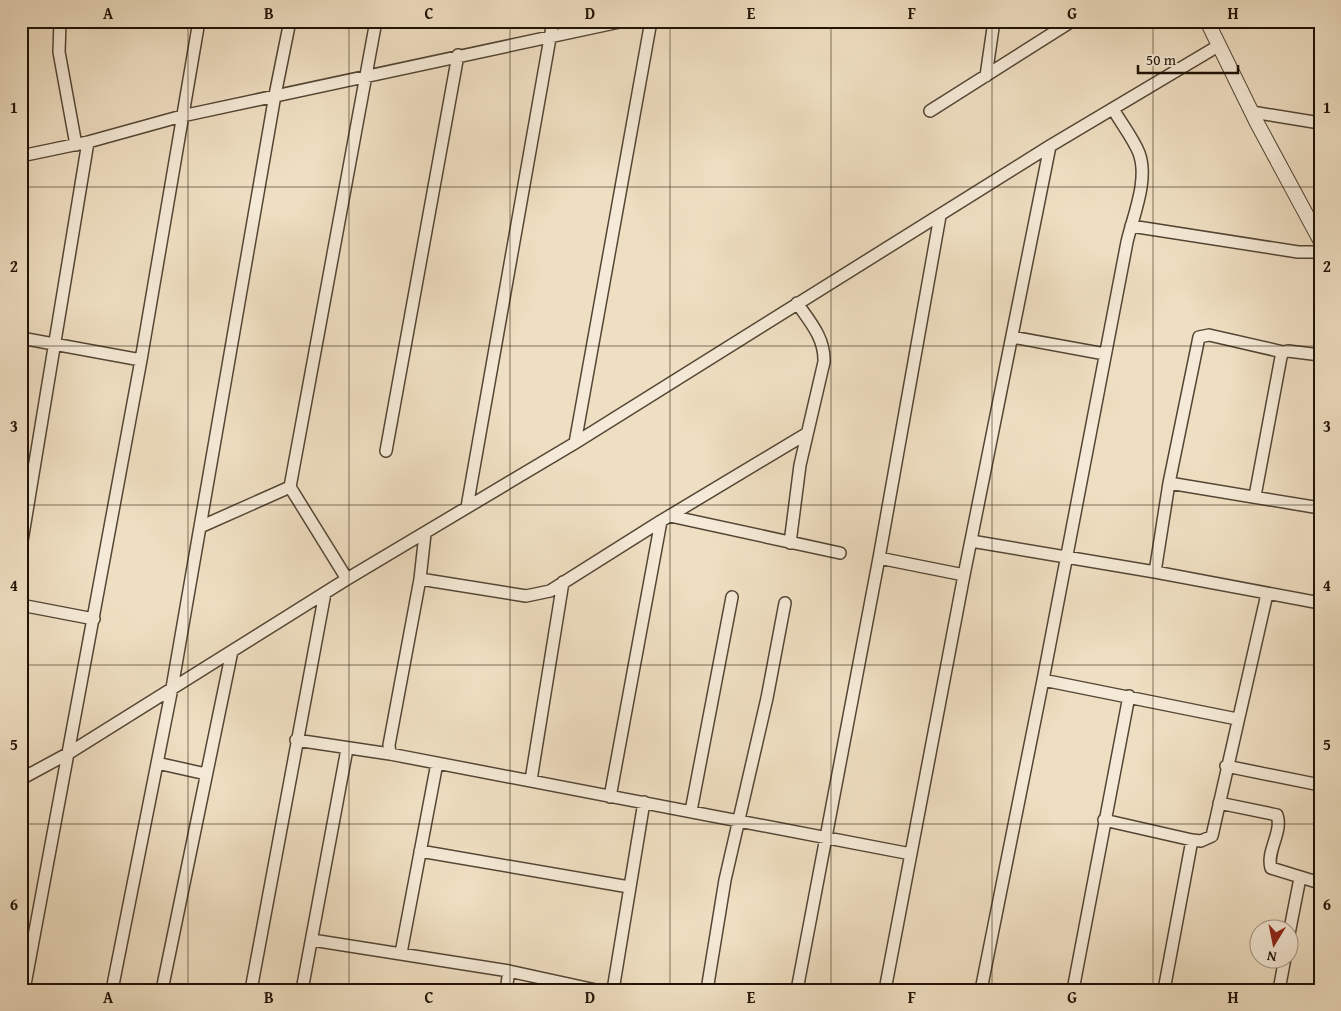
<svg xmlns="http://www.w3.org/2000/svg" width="1341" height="1011" font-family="'Gentium Book Plus',serif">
  <rect width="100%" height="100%" fill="#efdfc2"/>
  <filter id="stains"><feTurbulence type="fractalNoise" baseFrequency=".004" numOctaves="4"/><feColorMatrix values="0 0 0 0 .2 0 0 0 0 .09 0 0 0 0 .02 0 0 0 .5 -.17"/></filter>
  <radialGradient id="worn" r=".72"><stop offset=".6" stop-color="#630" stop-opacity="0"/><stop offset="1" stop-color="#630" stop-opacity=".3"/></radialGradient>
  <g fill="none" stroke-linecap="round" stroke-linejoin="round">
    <!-- minor casing -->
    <g stroke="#544635" stroke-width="14">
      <path id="minor" d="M 60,21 L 59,52 L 76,145
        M 986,76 L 994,21
        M 930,111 L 1072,21
        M 1252,112 L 1320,123
        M 21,156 L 88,142 L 182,116 L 624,21
        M 1131,226 L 1298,252 L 1320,252
        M 1012,337 L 1105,354
        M 21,338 L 141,360
        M 1283,352 L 1209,335 L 1199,337 L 1169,483 L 1155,572 L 1320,603
        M 575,443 L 651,21
        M 386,451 L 458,55
        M 1169,483 L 1320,508
        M 290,487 L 347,579
        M 1255,496 L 1281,357 L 1283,352 L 1288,351 L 1320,355
        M 467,507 L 553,21
        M 670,516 L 840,553
        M 200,527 L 290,487 L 376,21
        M 425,534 L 420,579 L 389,745 L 390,754 L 911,854
        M 971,541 L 1155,572
        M 790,543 L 800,465 L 824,362 C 825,338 810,322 797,303
        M 21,547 L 88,142
        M 879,558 L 964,575
        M 420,579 L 526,596 L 550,591 L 661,521 L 806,434
        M 21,605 L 94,619
        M 1043,680 L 1237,719
        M 296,740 L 390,754
        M 157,763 L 206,774
        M 1226,766 L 1320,785
        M 21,779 L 69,753 L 347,579 L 575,443 L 1050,146 L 1218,46
        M 531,780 L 563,582
        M 610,797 L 661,521
        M 1219,803 L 1277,815 C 1283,832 1266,851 1271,868 L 1320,883
        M 691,811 L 732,597
        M 1104,820 L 1192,840 L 1201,841 L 1212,836 L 1267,594
        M 420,851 L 629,887
        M 1288,939 L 1300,878
        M 312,940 L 509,971 L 596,990
        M 401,953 L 437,763
        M 24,990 L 141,360 L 199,21
        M 112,990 L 172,688 L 275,95 L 290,21
        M 162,990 L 232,651
        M 251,990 L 325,593
        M 302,990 L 347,749
        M 506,990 L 509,971
        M 613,990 L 644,802
        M 707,990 L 725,880 L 767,698 L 785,603
        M 797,990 L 879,558 L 940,216
        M 885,990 L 964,575 L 1050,146
        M 981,990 L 1043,680 L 1127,242 C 1133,216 1149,180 1139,153 C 1133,138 1121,123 1113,109
        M 1073,990 L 1129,696
        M 1164,990 L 1192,840
        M 1279,990 L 1285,958"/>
    </g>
    <!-- tertiary casing -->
    <g stroke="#544635" stroke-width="16">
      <path id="tertiary" d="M 1207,21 L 1257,123 L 1320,240"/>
    </g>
    <!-- minor -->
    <use href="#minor" stroke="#f5ead7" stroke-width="11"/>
    <!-- tertiary -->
    <use href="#tertiary" stroke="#f5ead7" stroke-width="14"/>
  </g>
  <!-- grid -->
  <path fill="none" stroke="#201306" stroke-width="1" stroke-opacity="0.55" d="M 188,21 L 188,990M 349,21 L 349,990M 510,21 L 510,990M 670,21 L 670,990M 831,21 L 831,990M 992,21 L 992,990M 1153,21 L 1153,990M 21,187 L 1320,187M 21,346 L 1320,346M 21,505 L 1320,505M 21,665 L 1320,665M 21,824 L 1320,824"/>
  <!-- margin -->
  <rect width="1341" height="1011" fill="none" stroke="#efdfc2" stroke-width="55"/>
  <!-- north arrow -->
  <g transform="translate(1274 944) rotate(190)"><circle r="24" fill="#f5ead7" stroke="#a09483"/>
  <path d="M0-4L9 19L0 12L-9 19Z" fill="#8f2418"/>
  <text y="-8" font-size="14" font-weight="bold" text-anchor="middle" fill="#201306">N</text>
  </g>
  <!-- scale -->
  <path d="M1138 65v8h100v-8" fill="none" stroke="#201306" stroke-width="2.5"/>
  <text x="1146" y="65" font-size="15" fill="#201306" stroke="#f5ead7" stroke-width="4" paint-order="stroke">50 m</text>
  <rect x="28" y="28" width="1286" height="956" fill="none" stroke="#201306" stroke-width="2"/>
  <g font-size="16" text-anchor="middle" font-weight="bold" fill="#201306">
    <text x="108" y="19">A</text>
    <text x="269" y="19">B</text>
    <text x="429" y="19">C</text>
    <text x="590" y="19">D</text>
    <text x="751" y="19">E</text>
    <text x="912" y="19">F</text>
    <text x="1072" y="19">G</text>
    <text x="1233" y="19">H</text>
    <text x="14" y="113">1</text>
    <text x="1327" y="113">1</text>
    <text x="14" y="272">2</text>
    <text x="1327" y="272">2</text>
    <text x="14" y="432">3</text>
    <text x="1327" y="432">3</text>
    <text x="14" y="591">4</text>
    <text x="1327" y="591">4</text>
    <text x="14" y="750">5</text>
    <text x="1327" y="750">5</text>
    <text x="14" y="910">6</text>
    <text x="1327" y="910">6</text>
    <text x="108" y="1003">A</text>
    <text x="269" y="1003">B</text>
    <text x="429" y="1003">C</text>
    <text x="590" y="1003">D</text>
    <text x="751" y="1003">E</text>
    <text x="912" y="1003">F</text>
    <text x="1072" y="1003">G</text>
    <text x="1233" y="1003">H</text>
  </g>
  <rect width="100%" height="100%" filter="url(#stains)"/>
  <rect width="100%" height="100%" fill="url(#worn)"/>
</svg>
